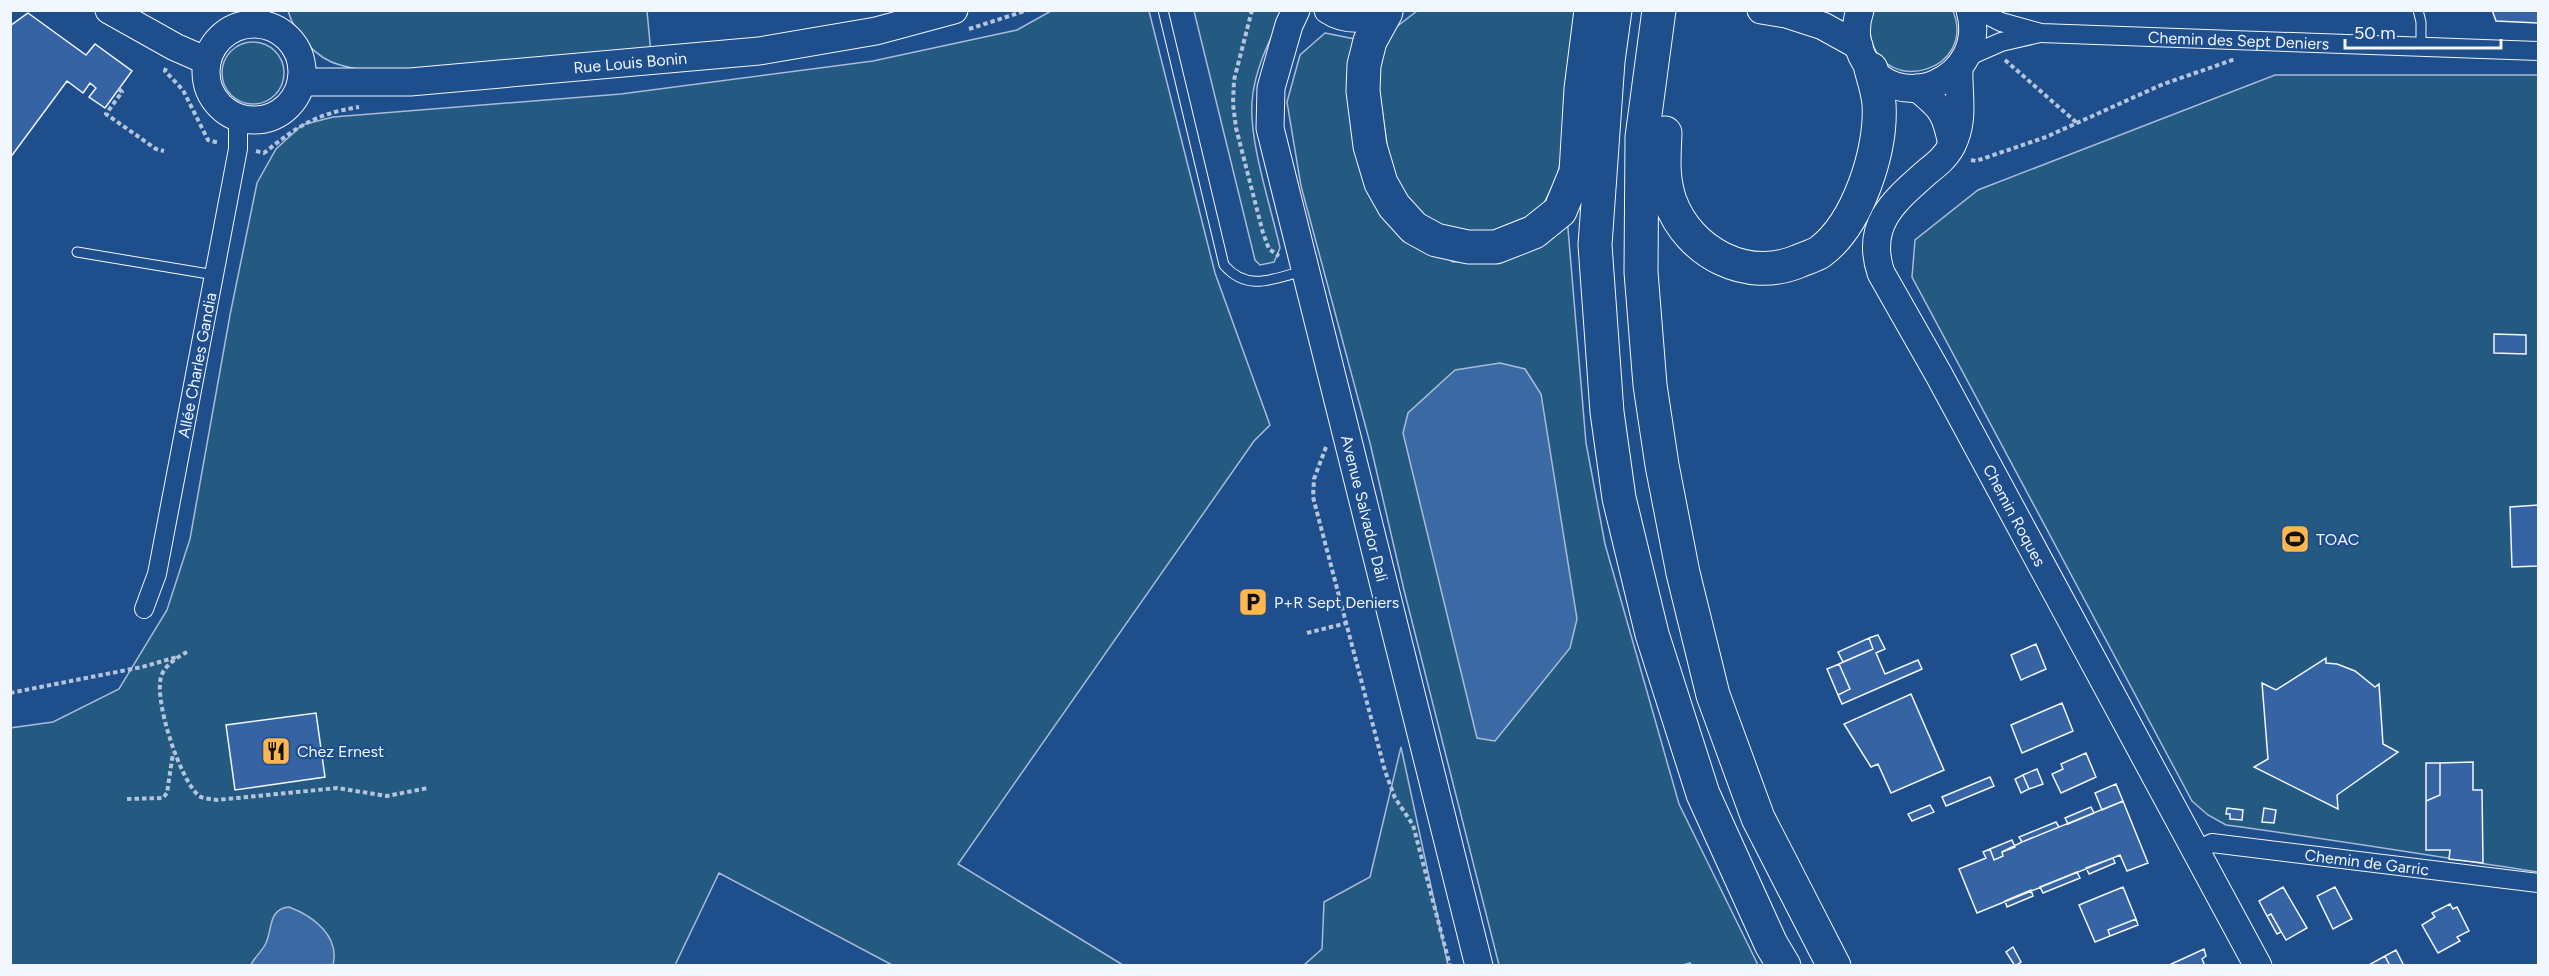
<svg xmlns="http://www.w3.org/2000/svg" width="2549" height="976" font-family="Figtree,sans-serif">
  <rect width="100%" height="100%" fill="#1f4e8c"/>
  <!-- green -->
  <path fill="#245a82" stroke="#a8bbd7" stroke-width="1.5" d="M 288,11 L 647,11 L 651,54 C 593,58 535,62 477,67 C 433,70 383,78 340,65 C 316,59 295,34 288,11 Z
    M 1051,11 L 1149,11 L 1215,273 L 1270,425 L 1254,441 L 958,864 L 1123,965 L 892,965 L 719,873 L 675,965 L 11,965 L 10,728 L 53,722 L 119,689 L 167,610 L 190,539 L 230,315 L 257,183 L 276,149 L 302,125 L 333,117 L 621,94 L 873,61 L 1017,30 Z
    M 1194,11 L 1284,11 C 1270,39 1254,70 1252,102 C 1249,142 1271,207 1280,248 L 1274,262 L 1260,265 L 1255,260 Z
    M 1417,11 L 1579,11 L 1564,146 L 1557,177 L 1544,203 L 1528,218 L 1501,233 L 1473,237 L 1421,218 L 1401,193 L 1390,165 L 1374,54 L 1395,28 Z
    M 1874,11 L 1953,11 C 1977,70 1885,98 1871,38 C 1869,29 1870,19 1874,11 Z
    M 1325,33 L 1360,40 L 1392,225 L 1453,262 L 1516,257 L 1567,217 L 1586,443 L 1605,544 L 1679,804 L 1758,965 L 1692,966 L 1690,963 L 1680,966 L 1499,965 L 1404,590 L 1370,443 L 1301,186 L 1287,102 L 1300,55 Z
    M222 73a31 31 0 1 1 62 0a31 31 0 1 1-62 0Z
    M 2275,75 L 2538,75 L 2538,872 C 2434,856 2331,839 2226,825 L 2208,815 L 2192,801 L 1912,277 L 1915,240 L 1978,190 Z
    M 1401,747 L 1448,965 L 1304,965 L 1322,949 L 1324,902 L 1370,877 Z"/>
  <!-- water -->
  <path fill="#3b69a3" stroke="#a8bbd7" stroke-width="1.5" d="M 1500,363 L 1525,369 L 1541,394 L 1577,619 L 1570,648 L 1495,741 L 1477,738 L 1403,433 L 1408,413 L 1455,370 Z
    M 289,907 C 313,916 340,936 333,965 L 251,965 C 254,958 261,952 265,945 C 273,931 267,909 289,907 Z"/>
  <!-- building -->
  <path fill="#3563a3" stroke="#f2f6ff" stroke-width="1.5" d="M 2492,10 L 2538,10 L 2538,23 L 2496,21 Z
    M 28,13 L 86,55 L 95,44 L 132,71 L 105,108 L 89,97 L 96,88 L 90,83 L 83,93 L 67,81 L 10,158 L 10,26 Z
    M 2494,334 L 2526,335 L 2526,354 L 2494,353 Z
    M 2538,505 L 2538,566 L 2512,567 L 2510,507 Z
    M 1878,635 L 1885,649 L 1876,653 L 1885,674 L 1918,660 L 1922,669 L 1842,704 L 1838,695 L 1850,689 L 1839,664 L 1873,649 L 1869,638 Z
    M 1869,638 L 1873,649 L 1843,662 L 1838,652 Z
    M 2036,644 L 2046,669 L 2021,680 L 2011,655 Z
    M 2326,658 L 2326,663 L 2337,664 L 2355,671 L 2375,687 L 2379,684 L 2383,744 L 2398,752 L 2337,795 L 2338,809 L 2254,767 L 2268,759 L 2262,683 L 2276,690 Z
    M 1839,664 L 1850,689 L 1838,695 L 1827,669 Z
    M 1911,694 L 1944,770 L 1891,793 L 1878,764 L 1871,767 L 1844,724 Z
    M 2062,703 L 2073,731 L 2022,753 L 2011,725 Z
    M 316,713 L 325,777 L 235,790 L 226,725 Z
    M 2086,753 L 2096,777 L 2061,793 L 2052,774 L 2063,769 L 2061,764 Z
    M 2473,762 L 2473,790 L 2482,790 L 2483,863 L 2449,859 L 2450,850 L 2426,850 L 2426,801 L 2440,795 L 2440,763 Z
    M 2426,763 L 2440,763 L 2440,795 L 2426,801 Z
    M 2037,769 L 2043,784 L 2029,789 L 2023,775 Z
    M 2023,775 L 2029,789 L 2021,793 L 2015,779 Z
    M 1990,777 L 1994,786 L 1946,806 L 1942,797 Z
    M 2116,784 L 2123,801 L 2102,810 L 2095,793 Z
    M 2123,801 L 2148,863 L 2127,871 L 2120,855 L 1977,913 L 1959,869 L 1986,858 L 1983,852 L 1990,849 L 1994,860 L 2003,856 L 2002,852 L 2022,842 Z
    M 1930,805 L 1934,812 L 1912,821 L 1908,814 Z
    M 2091,807 L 2094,813 L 2068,824 L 2065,818 Z
    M 2227,808 L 2243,810 L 2242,820 L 2230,819 L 2230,814 L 2226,814 Z
    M 2264,808 L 2276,810 L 2274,823 L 2262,822 Z
    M 2056,822 L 2059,827 L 2022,842 L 2019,837 Z
    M 2012,840 L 2015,847 L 2002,852 L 2003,856 L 1994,860 L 1990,849 Z
    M 2113,858 L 2115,863 L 2089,874 L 2086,868 Z
    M 2077,872 L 2080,878 L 2043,893 L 2040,887 Z
    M 2123,887 L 2136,919 L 2108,930 L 2110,936 L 2095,942 L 2079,905 Z
    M 2283,887 L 2307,928 L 2286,940 L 2271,914 L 2267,916 L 2259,901 Z
    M 2335,887 L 2352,919 L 2333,929 L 2317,896 Z
    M 2031,890 L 2033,896 L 2007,907 L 2005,901 Z
    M 2450,904 L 2453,909 L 2457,907 L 2469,931 L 2457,937 L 2460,941 L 2438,953 L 2422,925 L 2435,917 L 2432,913 Z
    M 2271,914 L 2281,932 L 2277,934 L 2267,916 Z
    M 2136,919 L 2138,925 L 2110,936 L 2108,930 Z
    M 2013,947 L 2021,962 L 2015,966 L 2006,952 Z
    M 2204,949 L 2206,956 L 2202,959 L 2205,966 L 2167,966 Z
    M 2396,950 L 2404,966 L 2390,966 L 2385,956 Z
    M 2385,956 L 2390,966 L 2367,966 Z"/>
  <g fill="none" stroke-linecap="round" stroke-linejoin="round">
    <!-- lane casing -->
    <g stroke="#f2f6ff" stroke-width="11">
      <path id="lane" d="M 1163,10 L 1224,265 C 1247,292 1273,279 1303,271
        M 2418,10 L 2421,22 L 2421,46
        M 77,252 L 215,275"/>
    </g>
    <!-- street casing -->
    <g stroke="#f2f6ff" stroke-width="20">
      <g id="street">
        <path id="s1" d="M 1977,10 L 2001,22 L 2041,33 L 2538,51"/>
        <path d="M 258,24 L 261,10"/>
        <path d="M 1967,57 L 2001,42 L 2040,33"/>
        <path id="s2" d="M 144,609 L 157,574 L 238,149 L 238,119"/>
        <path id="s3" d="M 2196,851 L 2212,843 L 2538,883"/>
      </g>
    </g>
    <!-- secondary casing -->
    <g stroke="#f2f6ff" stroke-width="29">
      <g id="secondary">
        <path d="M 109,10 L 175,47 L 207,61"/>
        <path id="s4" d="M 1296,10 L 1289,25 L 1271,88 L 1270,128 L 1479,966"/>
        <path d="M 1328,10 C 1346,22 1370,20 1388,10"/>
        <path d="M 1761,10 L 1786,14 L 1823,26 L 1859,46"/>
        <path d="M 1860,10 C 1855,25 1855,41 1862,56 C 1894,120 1990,81 1970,10"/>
        <circle cx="254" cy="72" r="48"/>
        <path id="s5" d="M 1959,68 C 1958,95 1965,120 1952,145 C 1946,157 1937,164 1927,172 C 1893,202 1865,225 1881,273 L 1939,375 L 2258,966"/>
        <path id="s6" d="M 301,82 L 410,82 L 759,51 L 876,31 L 954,10"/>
        <path d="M 1917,88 C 1942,108 1946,113 1952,145"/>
      </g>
    </g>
    <!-- highway casing -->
    <g stroke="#f2f6ff" stroke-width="35">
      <path id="highway" d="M 1615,10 L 1608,61 L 1595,245 L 1607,412 L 1619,498 L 1652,634 L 1703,794 L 1771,944 L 1784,966
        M 1659,10 L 1642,137 L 1641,272 L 1650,385 L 1662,465 L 1683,573 L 1713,695 L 1758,818 L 1834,966
        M 1386,12 L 1370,41 L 1364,65 L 1363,91 L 1370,146 L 1381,183 L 1394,206 L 1414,228 L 1436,240 L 1468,247 L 1496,247 L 1534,232 L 1560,211 L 1576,172 L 1581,89 L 1591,10
        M 1665,133 C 1664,157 1662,178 1670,201 C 1689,253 1747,283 1799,261 C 1805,258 1814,256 1820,252 C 1858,224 1882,150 1879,104 C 1878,92 1874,80 1871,69"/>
    </g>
    <!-- path -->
    <path stroke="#b3c4dc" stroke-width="4" stroke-dasharray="4.5 3" stroke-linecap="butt" d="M 1252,10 L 1234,80 L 1233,104 L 1236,128 L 1263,233 L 1269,249 L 1279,256
      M 969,29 L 1028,10
      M 2005,60 L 2077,123
      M 166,68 L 165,71 L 183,90 L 208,140 L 219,143
      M 119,89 L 122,92 L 106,114 L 156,149 L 164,151
      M 256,151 L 264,153 C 298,126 315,114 359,107
      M 1971,160 L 1976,161 L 2046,137 L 2161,85 L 2235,59
      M 1326,447 L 1314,479 L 1313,497 L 1385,771 L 1395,798 L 1413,825 L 1450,966
      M 1307,633 L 1347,623
      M 187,652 C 177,657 164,666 161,677 C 154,701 180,780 199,796 C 204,799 211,799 217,800 L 337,788 L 387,796 L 428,788
      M 10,693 L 142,667 L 177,657
      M 127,799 L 163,798 L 167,793 L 173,753"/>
    <!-- lane -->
    <use href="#lane" stroke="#1f4e8c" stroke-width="9"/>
    <!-- street -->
    <use href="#street" stroke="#1f4e8c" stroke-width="18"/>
    <!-- secondary -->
    <use href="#secondary" stroke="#1f4e8c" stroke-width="27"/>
    <!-- highway -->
    <use href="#highway" stroke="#1f4e8c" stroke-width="33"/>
  </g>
  <!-- icons -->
  <defs>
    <g id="stadium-square" transform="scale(1.5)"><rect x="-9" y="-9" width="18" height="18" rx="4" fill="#ffb74d" stroke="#1f4e8c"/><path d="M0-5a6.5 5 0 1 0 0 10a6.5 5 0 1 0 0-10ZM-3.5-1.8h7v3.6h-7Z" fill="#111"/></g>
    <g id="parking-square" transform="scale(1.5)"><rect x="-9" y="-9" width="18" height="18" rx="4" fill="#ffb74d" stroke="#1f4e8c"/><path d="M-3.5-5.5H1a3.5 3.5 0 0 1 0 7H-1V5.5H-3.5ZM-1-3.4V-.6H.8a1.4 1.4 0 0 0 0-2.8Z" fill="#111"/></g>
    <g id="restaurant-square" transform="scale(1.5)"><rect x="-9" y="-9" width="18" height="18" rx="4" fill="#ffb74d" stroke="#1f4e8c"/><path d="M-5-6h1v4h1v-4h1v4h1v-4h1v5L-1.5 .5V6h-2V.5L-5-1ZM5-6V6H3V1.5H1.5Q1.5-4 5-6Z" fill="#111"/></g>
  </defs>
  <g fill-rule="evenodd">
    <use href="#stadium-square" x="2295" y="539"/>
    <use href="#parking-square" x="1253" y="602"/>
    <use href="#restaurant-square" x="276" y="751"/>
  </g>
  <g text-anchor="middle" stroke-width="4.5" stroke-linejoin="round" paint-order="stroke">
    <!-- street labels -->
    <g font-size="16" fill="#f2f6ff" stroke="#1f4e8c">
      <text dy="6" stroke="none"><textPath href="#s1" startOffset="266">Chemin des Sept Deniers</textPath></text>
      <text dy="6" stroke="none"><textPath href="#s6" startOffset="330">Rue Louis Bonin</textPath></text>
      <text dy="6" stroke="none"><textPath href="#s2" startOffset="250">Allée Charles Gandia</textPath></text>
      <text dy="6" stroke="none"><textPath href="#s4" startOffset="514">Avenue Salvador Dali</textPath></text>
      <text dy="6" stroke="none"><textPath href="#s5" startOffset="512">Chemin Roques</textPath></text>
      <text dy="6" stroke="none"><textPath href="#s3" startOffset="174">Chemin de Garric</textPath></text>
    </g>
    <!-- poi labels -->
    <g font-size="16" fill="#f2f6ff" stroke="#1f4e8c" text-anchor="start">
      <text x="2316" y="545">TOAC</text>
      <text x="1274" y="608">P+R Sept Deniers</text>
      <text x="297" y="757">Chez Ernest</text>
    </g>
  </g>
  <!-- border -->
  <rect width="2549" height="976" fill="none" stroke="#f2f6ff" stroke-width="24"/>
  <!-- scale -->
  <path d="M2345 39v9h156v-9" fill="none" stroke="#f2f6ff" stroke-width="3"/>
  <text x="2354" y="39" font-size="18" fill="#f2f6ff" stroke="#1f4e8c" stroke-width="4.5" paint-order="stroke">50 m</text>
</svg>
